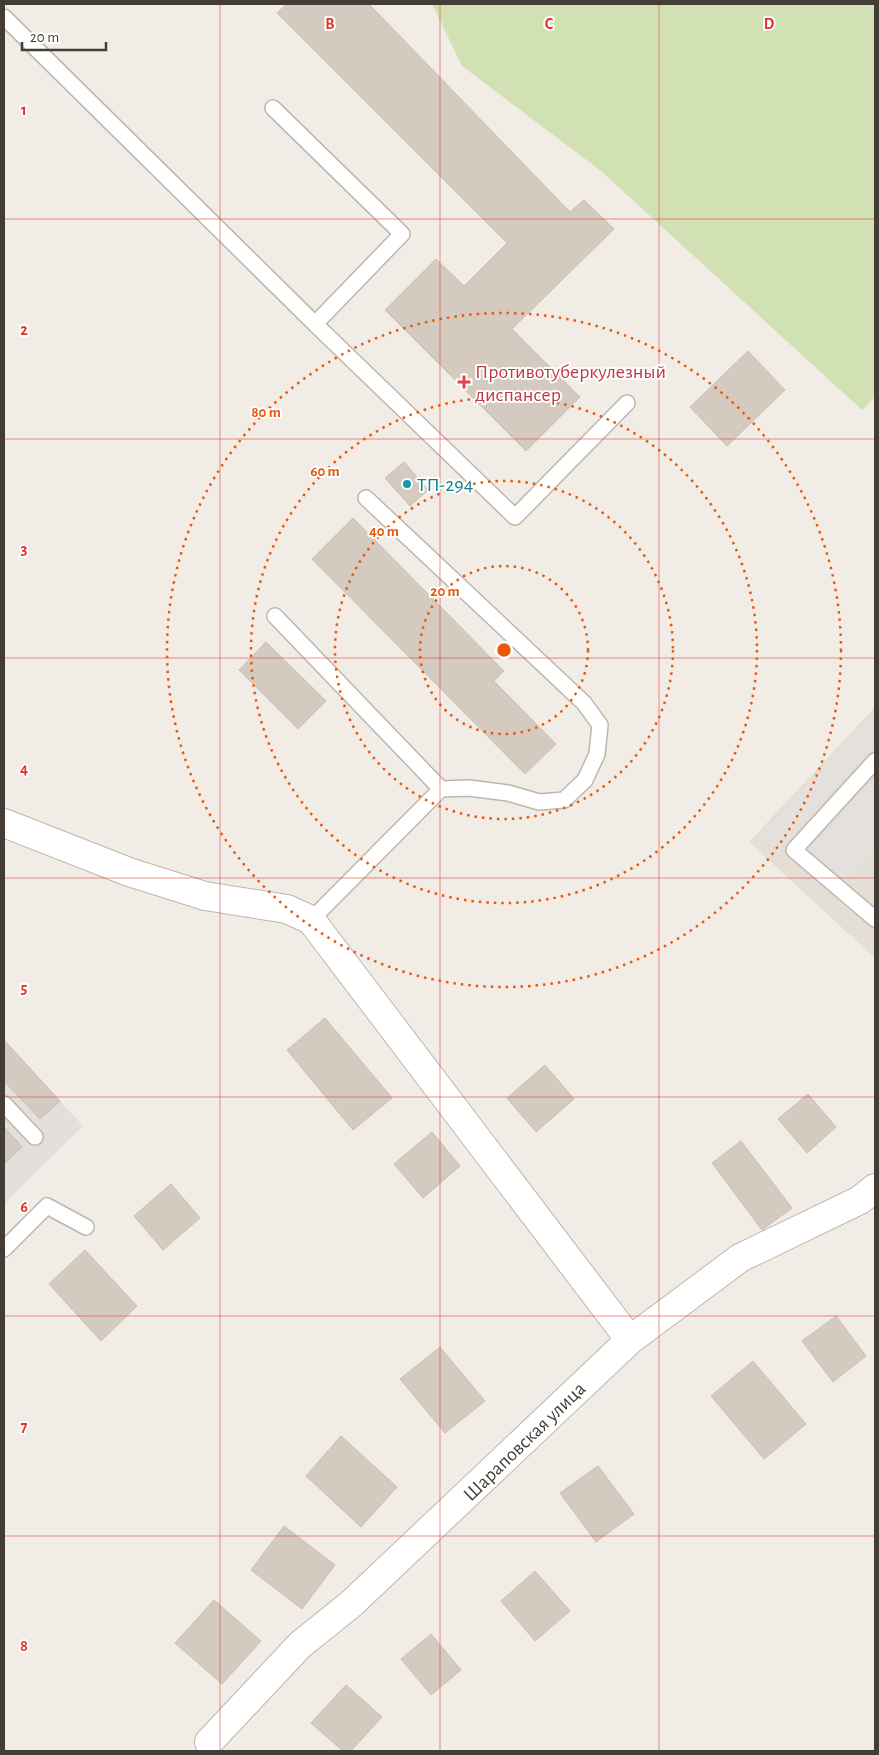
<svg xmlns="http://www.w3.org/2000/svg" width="879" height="1755" font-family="'Alegreya Sans',sans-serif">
  <rect width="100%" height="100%" fill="#f1ede6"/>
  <!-- residential -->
  <path fill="#e4ded5" d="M 875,707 L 875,958 L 749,842 Z"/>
  <!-- industrial -->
  <path fill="#e3dfdb" d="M 4,1040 L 83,1126 L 4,1204 Z"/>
  <!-- green -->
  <path fill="#d1e1b3" d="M 432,4 L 875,4 L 875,397 L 862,410 L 601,171 L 462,66 Z"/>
  <!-- parking -->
  <path fill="#e3e0de" d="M 875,711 L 875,744 L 778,851 L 761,836 Z
    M 875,778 L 875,850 L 846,882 L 810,849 Z"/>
  <!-- building -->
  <path fill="#d4cac0" stroke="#cbbeb1" d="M 287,4 L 369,4 L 570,212 L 584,200 L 614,229 L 512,329 L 580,397 L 526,451 L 385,310 L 436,259 L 464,286 L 507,243 L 277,13 Z
    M 748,351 L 785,390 L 727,446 L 690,407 Z
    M 404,462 L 428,490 L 410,506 L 385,478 Z
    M 353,518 L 504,671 L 494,681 L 556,744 L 525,774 L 312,559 Z
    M 266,642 L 326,701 L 298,729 L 239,670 Z
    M 325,1018 L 392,1098 L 353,1130 L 287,1050 Z
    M 4,1040 L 60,1101 L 40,1119 L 4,1081 Z
    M 545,1065 L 574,1099 L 536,1132 L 507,1098 Z
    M 808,1094 L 836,1127 L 807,1153 L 778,1119 Z
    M 4,1127 L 22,1147 L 4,1164 Z
    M 432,1132 L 460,1166 L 423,1198 L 394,1164 Z
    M 741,1141 L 792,1208 L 762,1230 L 712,1163 Z
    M 171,1184 L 200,1218 L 163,1250 L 134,1216 Z
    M 85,1250 L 137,1306 L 101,1341 L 49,1284 Z
    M 836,1316 L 866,1356 L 833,1382 L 802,1341 Z
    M 440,1347 L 485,1401 L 445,1433 L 400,1379 Z
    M 753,1361 L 806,1424 L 764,1459 L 711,1396 Z
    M 341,1436 L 397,1487 L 361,1527 L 306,1476 Z
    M 598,1466 L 634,1514 L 596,1542 L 560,1493 Z
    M 284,1526 L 335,1565 L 302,1609 L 251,1570 Z
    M 535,1571 L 570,1611 L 535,1641 L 501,1601 Z
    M 214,1600 L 261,1641 L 222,1684 L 175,1643 Z
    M 431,1634 L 461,1670 L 431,1695 L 401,1659 Z
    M 346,1685 L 382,1717 L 351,1751 L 343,1751 L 311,1723 Z"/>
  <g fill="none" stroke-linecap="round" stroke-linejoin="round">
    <!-- service casing -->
    <g stroke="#beb6ad" stroke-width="18">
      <path id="service" d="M 4,17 L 315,324 L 402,234 L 273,108
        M 315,324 L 515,517 L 627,403
        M 275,616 L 441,789
        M 875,761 L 794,850 L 875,919
        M 311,920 L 441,789 L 469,788 L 508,793 L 539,802 L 564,800 L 585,780 L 597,754 L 600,725 L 584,703 L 366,498
        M 4,1104 L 35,1137
        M 4,1249 L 47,1206 L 86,1227"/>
    </g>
    <!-- minor casing -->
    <g stroke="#beb6ad" stroke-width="30">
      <path id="minor" d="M 4,823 L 129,872 L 205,896 L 287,909 L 311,920 L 630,1340
        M 209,1742 L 300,1645 L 351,1604 L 630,1340 L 740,1258 L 860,1200 L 875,1188"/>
    </g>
    <!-- service -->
    <use href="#service" stroke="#fff" stroke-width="15"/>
    <!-- minor -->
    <use href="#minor" stroke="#fff" stroke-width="28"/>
  </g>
  <!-- grid -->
  <path fill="none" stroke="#e2342d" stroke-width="1" stroke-opacity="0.55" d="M 220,4 L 220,1751M 440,4 L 440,1751M 659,4 L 659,1751M 4,219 L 875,219M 4,439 L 875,439M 4,658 L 875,658M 4,878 L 875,878M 4,1097 L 875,1097M 4,1316 L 875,1316M 4,1536 L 875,1536"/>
  <!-- distance rings -->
  <g fill="none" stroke="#e8590c" stroke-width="2.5" stroke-dasharray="2.5 5">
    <circle cx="504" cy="650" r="84"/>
    <circle cx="504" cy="650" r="169"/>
    <circle cx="504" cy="650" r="253"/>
    <circle cx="504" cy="650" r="337"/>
  </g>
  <!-- markers -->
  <path fill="#e0444e" stroke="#fff" stroke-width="2" d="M461.5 374.5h5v5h5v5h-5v5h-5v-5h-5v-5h5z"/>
  <circle fill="#0f9aa8" stroke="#fff" stroke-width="2" cx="407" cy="484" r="5"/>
  <g text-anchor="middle" stroke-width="4" stroke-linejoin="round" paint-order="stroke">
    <!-- health labels -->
    <g font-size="20" fill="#be3a42" stroke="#fff" text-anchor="start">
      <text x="475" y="378">Противотуберкулезный<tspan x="475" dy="23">диспансер</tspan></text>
    </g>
    <!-- culture labels -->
    <g font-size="20" fill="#0d838f" stroke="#fff" text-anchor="start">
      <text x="417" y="491">ТП-294</text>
    </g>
    <!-- street labels -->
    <g font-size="20" fill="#433d36" stroke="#fff">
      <text transform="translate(524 1441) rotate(-44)" y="7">Шараповская улица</text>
    </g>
  </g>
  <g font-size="16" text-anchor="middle" font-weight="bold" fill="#e2342d" stroke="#fff" stroke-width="4" stroke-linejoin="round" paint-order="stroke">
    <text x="330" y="29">B</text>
    <text x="549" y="29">C</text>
    <text x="769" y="29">D</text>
    <text x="24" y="115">1</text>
    <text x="24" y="335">2</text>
    <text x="24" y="554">3</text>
    <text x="24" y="774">4</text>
    <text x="24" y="993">5</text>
    <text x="24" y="1212">6</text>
    <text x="24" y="1432">7</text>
    <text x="24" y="1651">8</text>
  </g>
  <circle cx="504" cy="650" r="8" fill="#e8590c" stroke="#fff" stroke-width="2.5"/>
  <g font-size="15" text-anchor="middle" font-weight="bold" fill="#e8590c" stroke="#fff" stroke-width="4" stroke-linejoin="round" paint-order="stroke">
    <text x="266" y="417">80 m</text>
    <text x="325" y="476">60 m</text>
    <text x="384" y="536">40 m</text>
    <text x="445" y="596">20 m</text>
  </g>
  <!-- border -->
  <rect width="879" height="1755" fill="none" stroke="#433d36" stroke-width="10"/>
  <!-- scale -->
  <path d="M22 42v8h84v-8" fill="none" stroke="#433d36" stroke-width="2.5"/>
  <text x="30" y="42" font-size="15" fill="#433d36" stroke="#ffffff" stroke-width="4" paint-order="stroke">20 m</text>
</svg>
